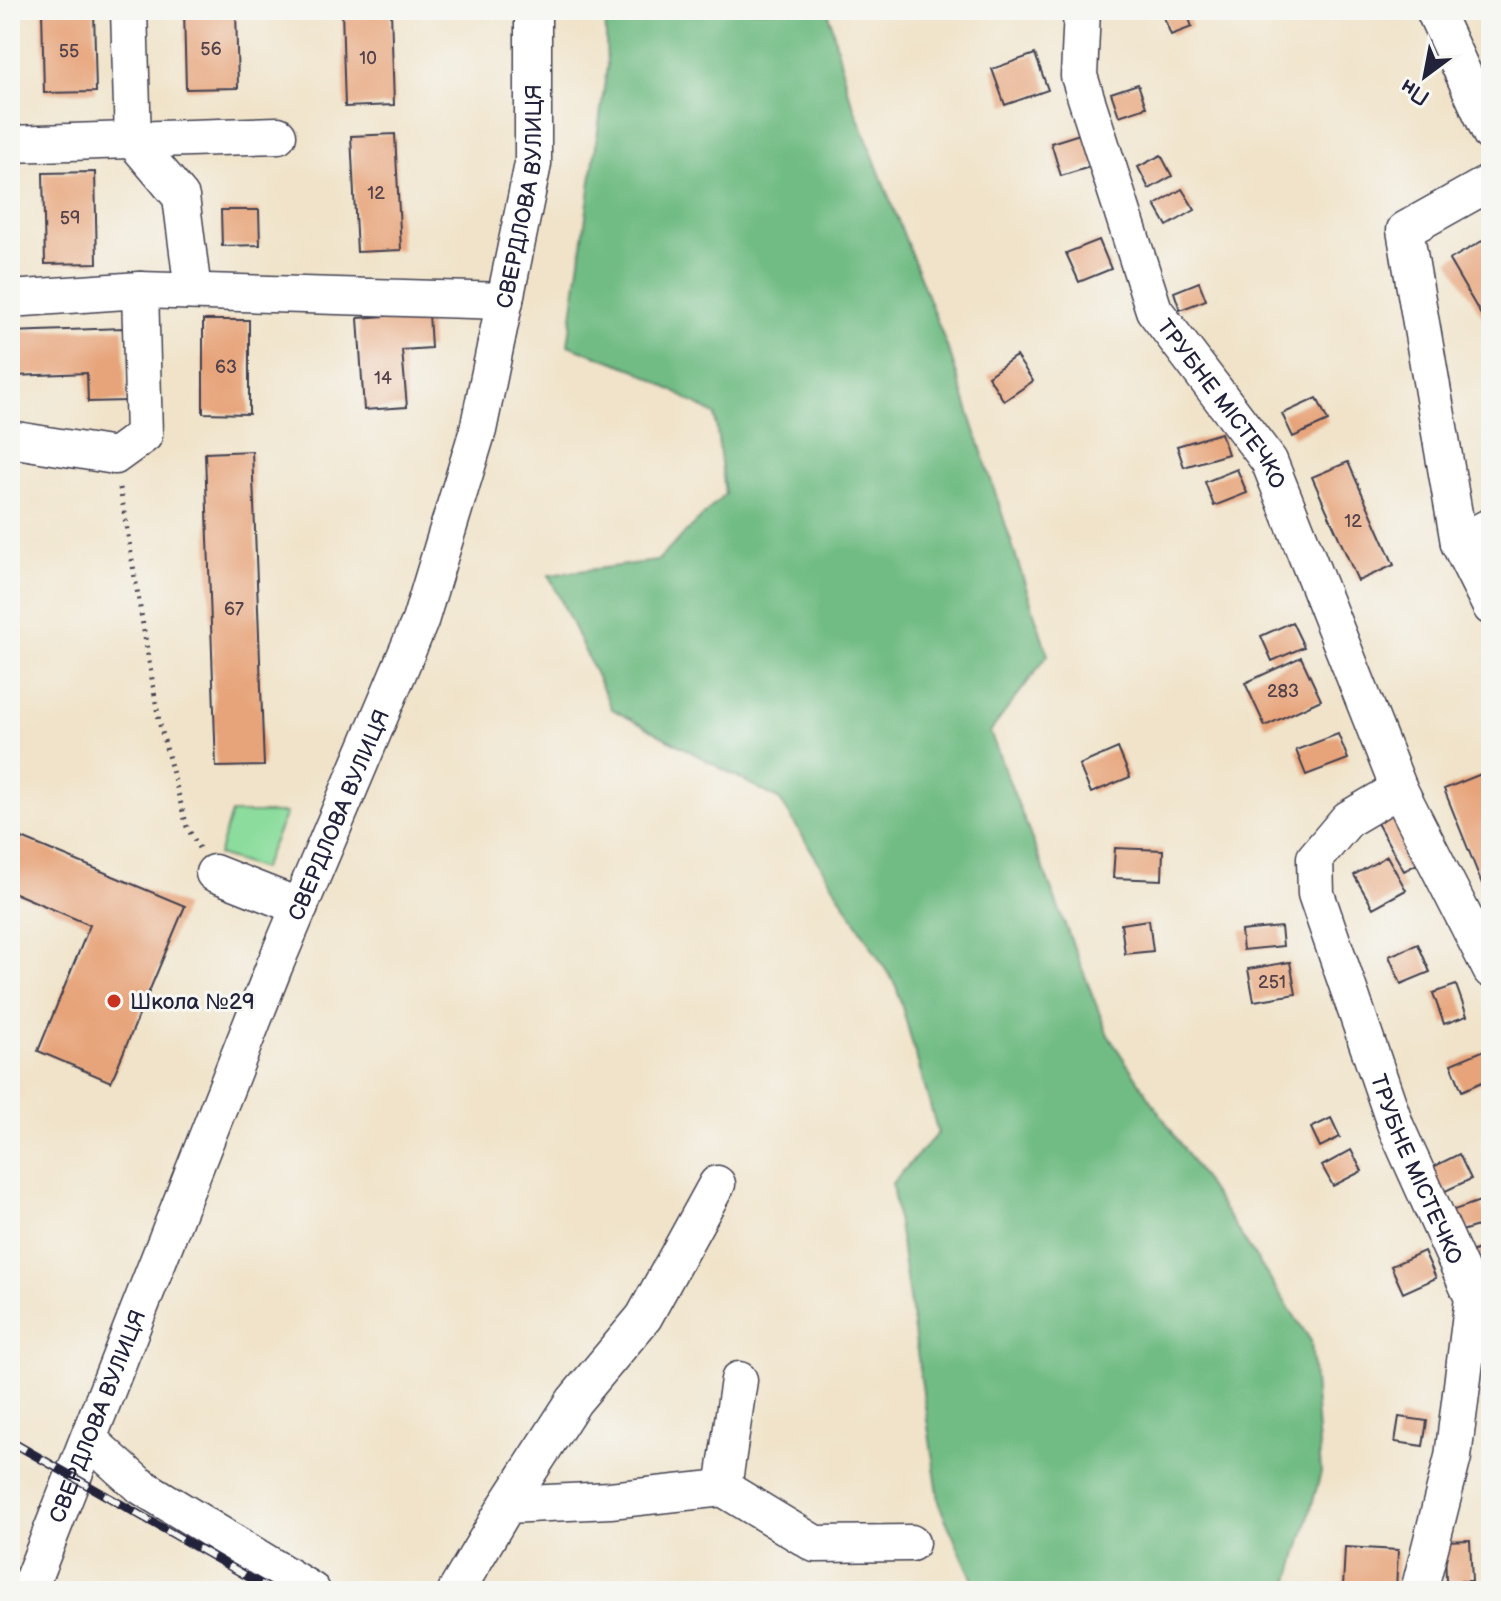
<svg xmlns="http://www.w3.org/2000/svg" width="1501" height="1601" font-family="'Balsamiq Sans',sans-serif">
  <rect width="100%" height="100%" fill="#f6f6f2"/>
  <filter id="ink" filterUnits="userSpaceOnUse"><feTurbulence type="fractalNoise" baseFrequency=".0125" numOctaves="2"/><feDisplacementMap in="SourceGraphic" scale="16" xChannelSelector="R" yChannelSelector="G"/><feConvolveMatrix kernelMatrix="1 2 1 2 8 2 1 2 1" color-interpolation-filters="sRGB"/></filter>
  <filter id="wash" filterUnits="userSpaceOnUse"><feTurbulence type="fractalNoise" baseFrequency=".006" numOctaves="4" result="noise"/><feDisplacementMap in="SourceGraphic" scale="32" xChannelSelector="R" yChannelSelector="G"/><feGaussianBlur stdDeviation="1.8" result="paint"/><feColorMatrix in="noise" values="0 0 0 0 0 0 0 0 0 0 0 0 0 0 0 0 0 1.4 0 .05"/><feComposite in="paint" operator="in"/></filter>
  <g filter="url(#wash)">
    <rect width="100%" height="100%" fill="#f0e3c9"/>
    <!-- green -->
    <path fill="#8cdd9d" stroke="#57806c" stroke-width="2" d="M 231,813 L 286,813 L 262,869 L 218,855 Z"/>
    <!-- forest -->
    <path fill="#71bc84" stroke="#4a6f60" stroke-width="2" d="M 605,10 L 828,10 L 847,89 L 951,357 L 1048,655 L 990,732 L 1108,1035 L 1311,1341 L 1321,1473 L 1287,1591 L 978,1591 L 940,1507 L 892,1183 L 938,1133 L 896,986 L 780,800 L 612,709 L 549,575 L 657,561 L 725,494 L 715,415 L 636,370 L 568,345 L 607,67 Z"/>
    <g id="blocks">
      <!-- building -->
      <path fill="#e7a47a" d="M 42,10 L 94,10 L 96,92 L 44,93 Z
        M 184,10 L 236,10 L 238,88 L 186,89 Z
        M 342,10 L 391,10 L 394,105 L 345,107 Z
        M 1161,10 L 1186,10 L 1192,27 L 1171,35 Z
        M 1035,54 L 1048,90 L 1005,105 L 992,69 Z
        M 1138,84 L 1146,107 L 1119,116 L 1111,93 Z
        M 1086,132 L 1096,165 L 1061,176 L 1051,143 Z
        M 395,134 L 401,250 L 357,252 L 351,136 Z
        M 1161,155 L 1172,176 L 1149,189 L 1138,167 Z
        M 95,172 L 97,263 L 45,264 L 43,173 Z
        M 1182,189 L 1195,210 L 1167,226 L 1155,205 Z
        M 221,210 L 259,210 L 260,245 L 222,246 Z
        M 1491,236 L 1491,332 L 1449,260 Z
        M 1099,240 L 1111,269 L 1079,282 L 1066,253 Z
        M 1199,282 L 1206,300 L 1180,310 L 1174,292 Z
        M 429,313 L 431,348 L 402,350 L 407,407 L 364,410 L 358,318 Z
        M 203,320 L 249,320 L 249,414 L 203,413 Z
        M 123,328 L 126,401 L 88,402 L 87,373 L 15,376 L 15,388 L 10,388 L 10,332 Z
        M 1016,356 L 1033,381 L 1004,401 L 988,376 Z
        M 1317,398 L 1328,421 L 1293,437 L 1282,414 Z
        M 1221,433 L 1228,454 L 1184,467 L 1177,446 Z
        M 252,451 L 264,766 L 216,767 L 205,453 Z
        M 1348,462 L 1394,565 L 1358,581 L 1312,477 Z
        M 1237,469 L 1247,493 L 1214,506 L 1205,482 Z
        M 1292,622 L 1304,647 L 1272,661 L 1261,636 Z
        M 1301,657 L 1321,700 L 1265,726 L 1245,683 Z
        M 1338,734 L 1348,759 L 1306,775 L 1296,750 Z
        M 1118,748 L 1130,777 L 1091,793 L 1079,765 Z
        M 1491,770 L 1491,906 L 1444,789 Z
        M 1397,811 L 1423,861 L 1404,871 L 1377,823 Z
        M 10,833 L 185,906 L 111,1082 L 38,1051 L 90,925 L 10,891 Z
        M 1115,848 L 1163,850 L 1162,880 L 1113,878 Z
        M 1387,856 L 1406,890 L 1373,908 L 1354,875 Z
        M 1149,920 L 1153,951 L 1125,954 L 1121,924 Z
        M 1281,927 L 1283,946 L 1243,950 L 1241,931 Z
        M 1418,944 L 1430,972 L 1401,984 L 1389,956 Z
        M 1290,962 L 1296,994 L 1254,1001 L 1248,969 Z
        M 1456,985 L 1467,1016 L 1444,1024 L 1433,993 Z
        M 1487,1049 L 1491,1059 L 1491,1078 L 1462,1091 L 1451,1064 Z
        M 1331,1118 L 1340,1137 L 1320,1147 L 1311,1128 Z
        M 1351,1150 L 1362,1171 L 1333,1186 L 1322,1166 Z
        M 1459,1154 L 1471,1179 L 1439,1194 L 1427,1170 Z
        M 1480,1201 L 1488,1223 L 1458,1232 L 1451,1211 Z
        M 1491,1242 L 1491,1272 L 1481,1278 L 1468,1254 Z
        M 1424,1251 L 1436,1278 L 1403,1293 L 1391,1266 Z
        M 1399,1417 L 1427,1421 L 1423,1446 L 1395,1442 Z
        M 1470,1540 L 1472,1581 L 1446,1581 L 1445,1541 Z
        M 1345,1547 L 1398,1550 L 1396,1590 L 1343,1587 Z"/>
    </g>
  </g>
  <g filter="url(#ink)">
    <use href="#blocks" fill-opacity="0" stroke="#413f50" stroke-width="2"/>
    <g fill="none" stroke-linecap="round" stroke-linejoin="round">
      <!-- minor casing -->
      <g stroke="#413f50" stroke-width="39">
        <g id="minor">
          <path d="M 129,10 L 133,140 L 181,197 L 193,291"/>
          <path id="s1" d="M 1082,10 L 1079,76 L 1154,310 L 1269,461 L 1399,789 L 1348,819 L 1315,858 L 1316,894 L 1396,1127 L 1473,1298 L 1453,1457 L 1419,1591"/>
          <path d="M 1434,10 L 1491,134"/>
          <path d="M 10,144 L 278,135"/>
          <path d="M 1491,182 L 1405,230 L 1459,543 L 1491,607"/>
          <path d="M 10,299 L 140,290 L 505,301"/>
          <path d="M 10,439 L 115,456 L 144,435 L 140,290"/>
          <path d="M 1459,543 L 1491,526"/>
          <path d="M 1399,789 L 1491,970"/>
          <path d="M 214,873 L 300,907"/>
          <path d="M 89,1440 L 139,1485 L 312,1591"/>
          <path d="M 723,1488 L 815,1544 L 911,1543"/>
          <path d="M 507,1505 L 574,1401 L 644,1317 L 717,1184"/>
          <path id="s2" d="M 28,1591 L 274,967 L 420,621 L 478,430 L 533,164 L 533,10"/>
          <path d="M 456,1591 L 507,1505 L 610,1500 L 723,1488 L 739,1380"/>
        </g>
      </g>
      <!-- path -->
      <path stroke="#413f50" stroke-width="5" stroke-dasharray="2 6" stroke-linecap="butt" d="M 120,488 L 159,721 L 187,827 L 199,848"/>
      <!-- minor -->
      <use href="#minor" stroke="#fff" stroke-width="36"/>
      <!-- rail casing -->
      <g stroke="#22223b" stroke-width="9">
        <path id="rail" d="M 10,1441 L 273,1591"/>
      </g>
      <!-- rail -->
      <use href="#rail" stroke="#f6f6f2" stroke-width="6" stroke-dasharray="18" stroke-linecap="butt"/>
    </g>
  </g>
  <!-- markers -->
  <circle fill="#c8321e" stroke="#f6f6f2" stroke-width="3" cx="114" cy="1001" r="8"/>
  <g text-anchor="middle" stroke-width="6" stroke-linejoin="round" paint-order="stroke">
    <!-- number labels -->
    <g font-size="18" fill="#53424b">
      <text x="211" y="55">56</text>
      <text x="69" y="57">55</text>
      <text x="368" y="64">10</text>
      <text x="376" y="199">12</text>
      <text x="70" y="224">59</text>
      <text x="226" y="373">63</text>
      <text x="383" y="384">14</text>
      <text x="1353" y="527">12</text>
      <text x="234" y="615">67</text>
      <text x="1283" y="697">283</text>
      <text x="1272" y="988">251</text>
    </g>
    <!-- street labels -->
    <g font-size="22" fill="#22223b" stroke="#f6f6f2">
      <text dy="8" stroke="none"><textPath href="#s2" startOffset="1484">СВЕРДЛОВА ВУЛИЦЯ</textPath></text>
      <text dy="8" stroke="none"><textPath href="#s1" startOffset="428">ТРУБНЕ МІСТЕЧКО</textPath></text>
      <text dy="8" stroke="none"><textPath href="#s2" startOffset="836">СВЕРДЛОВА ВУЛИЦЯ</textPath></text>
      <text dy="8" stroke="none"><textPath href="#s1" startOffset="1294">ТРУБНЕ МІСТЕЧКО</textPath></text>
      <text dy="8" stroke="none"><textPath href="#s2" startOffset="188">СВЕРДЛОВА ВУЛИЦЯ</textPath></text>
    </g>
    <!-- poi labels -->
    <g font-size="22" fill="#22223b" stroke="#f6f6f2" text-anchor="start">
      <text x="130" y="1009">Школа №29</text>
    </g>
  </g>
  <!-- margin -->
  <rect width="1501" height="1601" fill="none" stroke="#f6f6f2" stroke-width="40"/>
  <!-- north arrow -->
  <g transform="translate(1425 76) rotate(212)" stroke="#f6f6f2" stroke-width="6" paint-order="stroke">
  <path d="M0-6L14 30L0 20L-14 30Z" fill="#22223b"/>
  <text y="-12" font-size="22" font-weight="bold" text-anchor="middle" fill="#22223b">Пн</text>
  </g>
</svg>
